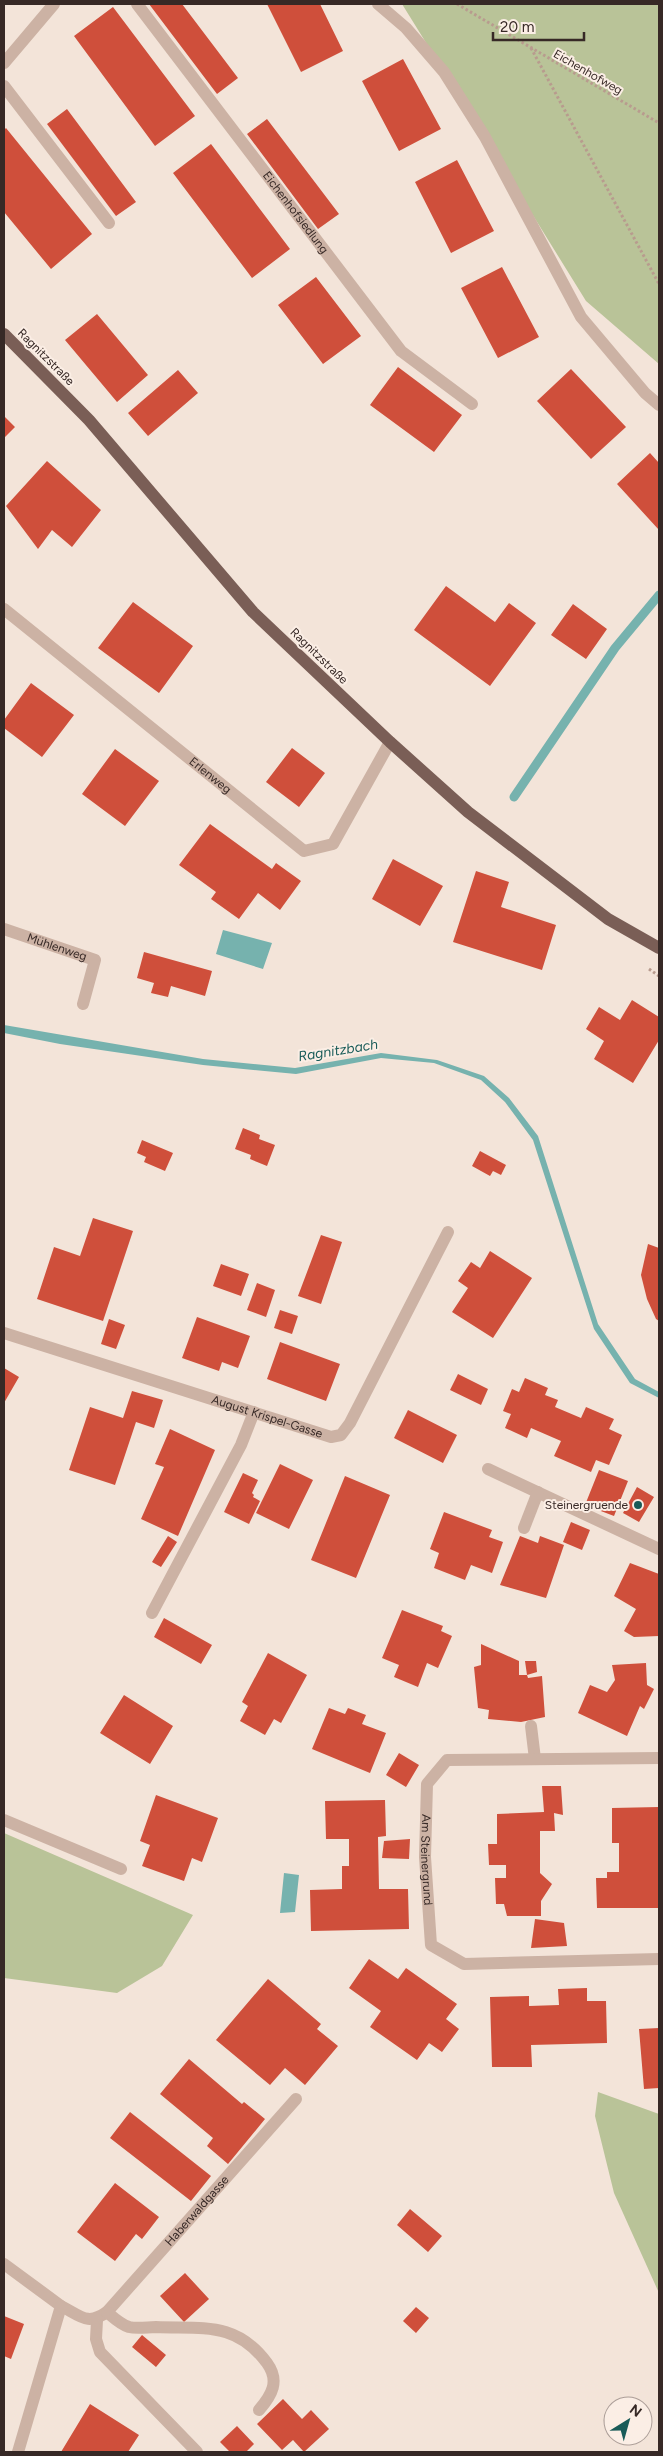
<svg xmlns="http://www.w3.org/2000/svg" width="663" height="2456" font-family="Figtree,sans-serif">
  <rect width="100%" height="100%" fill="#f3e4d9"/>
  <!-- green -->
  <path fill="#b9c398" d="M 402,4 L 659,4 L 659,364 L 586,301 Z
    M 4,1833 L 193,1915 L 162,1966 L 117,1993 L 4,1978 Z
    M 598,2092 L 659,2114 L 659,2293 L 614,2193 L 595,2116 Z"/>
  <!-- water -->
  <path fill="#76b2ae" d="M 223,930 L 272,943 L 263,969 L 216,954 Z
    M 4,1025 L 203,1059 L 295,1068 L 381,1053 L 437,1060 L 484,1076 L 509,1098 L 538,1136 L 598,1324 L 635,1379 L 659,1392 L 659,1398 L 630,1383 L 594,1329 L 533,1140 L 505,1102 L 481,1080 L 434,1063 L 381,1058 L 296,1074 L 203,1065 L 60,1044 L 4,1033 Z
    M 284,1873 L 299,1875 L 295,1912 L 280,1913 Z"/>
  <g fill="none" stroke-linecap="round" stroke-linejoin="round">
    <!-- stream -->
    <path stroke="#76b2ae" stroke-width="9" d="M 514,797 L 615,648 L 659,595"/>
  </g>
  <!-- building -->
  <path fill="#cf4f3b" d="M 149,4 L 182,4 L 238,78 L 217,94 Z
    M 267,4 L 320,4 L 343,51 L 301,72 Z
    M 113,7 L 195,116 L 155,146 L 74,36 Z
    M 403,59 L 441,129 L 399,151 L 362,81 Z
    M 67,109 L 136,202 L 116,216 L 47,124 Z
    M 267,119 L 339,214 L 318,229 L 247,134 Z
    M 6,128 L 92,234 L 51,269 L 4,212 L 4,130 Z
    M 211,144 L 290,249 L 252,278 L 173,173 Z
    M 457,160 L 494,231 L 451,253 L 415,182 Z
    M 502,267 L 539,337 L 498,358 L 461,288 Z
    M 316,277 L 361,336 L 323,364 L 278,305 Z
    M 97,314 L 148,375 L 117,402 L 65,340 Z
    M 398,367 L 462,415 L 434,452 L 370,405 Z
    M 571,369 L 626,427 L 591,459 L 537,401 Z
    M 178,370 L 198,393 L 148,436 L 128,413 Z
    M 4,416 L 15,427 L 4,438 Z
    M 650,453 L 659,463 L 659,530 L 617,484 Z
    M 47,461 L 101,510 L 72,547 L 52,530 L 38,549 L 6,506 Z
    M 446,586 L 495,622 L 509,603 L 536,623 L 490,686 L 414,630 Z
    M 133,602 L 193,646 L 159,693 L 98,648 Z
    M 573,604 L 607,629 L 586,659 L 551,635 Z
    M 31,683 L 74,715 L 42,757 L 4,728 L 4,720 Z
    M 292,748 L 325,773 L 299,807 L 266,782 Z
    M 115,749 L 159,781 L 125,826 L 82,794 Z
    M 210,824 L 272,869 L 276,863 L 301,881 L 280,910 L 258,893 L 239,919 L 211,899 L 216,892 L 179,865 Z
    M 393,859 L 443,886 L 420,926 L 372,899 Z
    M 476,871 L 509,882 L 501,907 L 556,925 L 542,970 L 453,942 Z
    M 144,952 L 212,971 L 205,996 L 171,986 L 168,997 L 151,993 L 154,983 L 137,978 Z
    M 632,1000 L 659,1017 L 659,1040 L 633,1083 L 594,1059 L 604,1041 L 586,1029 L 599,1007 L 620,1020 Z
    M 243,1128 L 260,1135 L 259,1139 L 275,1145 L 267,1166 L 250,1159 L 251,1155 L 235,1149 Z
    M 142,1140 L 173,1153 L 165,1171 L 144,1162 L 146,1157 L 137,1153 Z
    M 480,1151 L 506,1165 L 501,1175 L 493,1171 L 490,1176 L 472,1166 Z
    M 93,1218 L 133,1231 L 103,1321 L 37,1299 L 54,1247 L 80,1256 Z
    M 321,1235 L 342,1242 L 321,1304 L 298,1296 Z
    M 648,1244 L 659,1248 L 659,1321 L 656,1319 L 647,1299 L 641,1275 Z
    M 490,1251 L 532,1278 L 493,1338 L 452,1312 L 468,1288 L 458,1281 L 471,1262 L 480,1268 Z
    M 221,1264 L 249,1274 L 241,1296 L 213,1286 Z
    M 257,1283 L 275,1290 L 266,1317 L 247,1310 Z
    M 280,1310 L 298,1316 L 292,1334 L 274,1328 Z
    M 197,1317 L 250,1336 L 238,1368 L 222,1362 L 219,1371 L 182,1358 Z
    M 109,1319 L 125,1325 L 116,1349 L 101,1344 Z
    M 280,1342 L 340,1364 L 326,1401 L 267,1379 Z
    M 4,1368 L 19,1377 L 4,1403 Z
    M 458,1374 L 488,1389 L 481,1405 L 450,1390 Z
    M 525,1378 L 548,1388 L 545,1395 L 558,1400 L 555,1407 L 581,1418 L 586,1407 L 614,1419 L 609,1429 L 622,1435 L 609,1465 L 596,1460 L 591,1472 L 554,1456 L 561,1441 L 531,1428 L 527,1438 L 505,1428 L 511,1414 L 503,1411 L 512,1389 L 519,1392 Z
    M 132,1391 L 163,1400 L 154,1428 L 136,1422 L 115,1485 L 69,1470 L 90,1407 L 123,1418 Z
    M 408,1410 L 457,1435 L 443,1463 L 394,1438 Z
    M 170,1429 L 215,1450 L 178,1536 L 141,1519 L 164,1467 L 155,1464 Z
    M 280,1464 L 313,1480 L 289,1529 L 256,1513 Z
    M 599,1470 L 628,1481 L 614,1516 L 585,1505 Z
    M 243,1473 L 258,1480 L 252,1493 L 254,1495 L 253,1497 L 260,1501 L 249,1524 L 224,1512 Z
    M 345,1476 L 390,1495 L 356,1578 L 311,1560 Z
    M 637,1487 L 654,1497 L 639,1522 L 623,1513 Z
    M 444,1512 L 492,1530 L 489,1537 L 503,1542 L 492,1573 L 471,1565 L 465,1580 L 434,1568 L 439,1553 L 430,1549 Z
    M 571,1522 L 590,1530 L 582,1550 L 563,1542 Z
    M 168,1536 L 177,1542 L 161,1567 L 152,1562 Z
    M 520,1536 L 538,1543 L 540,1536 L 564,1545 L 546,1598 L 500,1585 Z
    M 630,1563 L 659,1574 L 659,1636 L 634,1637 L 624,1631 L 636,1609 L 614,1596 Z
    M 402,1610 L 443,1626 L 441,1631 L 452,1636 L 438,1668 L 427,1663 L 418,1687 L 394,1677 L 399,1665 L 382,1658 Z
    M 164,1618 L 212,1645 L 201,1664 L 154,1637 Z
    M 481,1644 L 519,1661 L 519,1675 L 527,1675 L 528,1678 L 542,1676 L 545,1717 L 521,1722 L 488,1719 L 489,1710 L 478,1708 L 474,1667 L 481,1665 Z
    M 268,1653 L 307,1675 L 281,1723 L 274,1719 L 265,1735 L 240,1721 L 248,1706 L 242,1702 Z
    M 525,1661 L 536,1661 L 537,1672 L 527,1675 Z
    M 646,1663 L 647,1685 L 654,1689 L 644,1709 L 640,1706 L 627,1736 L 578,1713 L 590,1685 L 607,1692 L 615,1680 L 612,1665 Z
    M 124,1695 L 173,1726 L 150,1764 L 100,1733 Z
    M 329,1708 L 345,1714 L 348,1708 L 366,1715 L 362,1724 L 386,1733 L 370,1773 L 312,1749 Z
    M 399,1753 L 419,1765 L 406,1787 L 386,1775 Z
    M 542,1786 L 561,1786 L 563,1815 L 554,1813 L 555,1831 L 540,1831 L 540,1873 L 552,1884 L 541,1901 L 541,1916 L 507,1916 L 504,1904 L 496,1904 L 495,1878 L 506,1878 L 506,1865 L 489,1865 L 488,1844 L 497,1844 L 497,1814 L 544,1812 Z
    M 156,1795 L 218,1818 L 202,1862 L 192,1858 L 184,1881 L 142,1866 L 150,1845 L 140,1841 Z
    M 385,1800 L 386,1836 L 378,1837 L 379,1889 L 408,1889 L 409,1929 L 311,1931 L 310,1890 L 342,1889 L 342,1866 L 349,1866 L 349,1839 L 326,1839 L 325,1801 Z
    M 659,1807 L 659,1908 L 597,1908 L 596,1878 L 607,1878 L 607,1872 L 619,1872 L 619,1843 L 612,1843 L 612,1808 Z
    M 410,1839 L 409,1859 L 382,1858 L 384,1841 Z
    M 535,1919 L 564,1923 L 567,1946 L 531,1948 Z
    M 369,1959 L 398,1979 L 406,1968 L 457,2004 L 446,2019 L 459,2029 L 442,2052 L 429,2043 L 417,2060 L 370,2027 L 381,2011 L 349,1988 Z
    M 268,1979 L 321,2024 L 317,2029 L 338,2046 L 305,2085 L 285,2068 L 270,2085 L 216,2040 Z
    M 587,1988 L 587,2001 L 606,2001 L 607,2043 L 531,2045 L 532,2067 L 492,2067 L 490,1997 L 529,1996 L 529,2006 L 559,2005 L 558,1989 Z
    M 659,2028 L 659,2088 L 644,2089 L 639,2029 Z
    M 189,2059 L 242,2104 L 244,2102 L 265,2119 L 228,2164 L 207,2146 L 213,2138 L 160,2094 Z
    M 130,2112 L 211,2176 L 191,2201 L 110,2138 Z
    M 115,2183 L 159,2217 L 142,2239 L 136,2234 L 115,2261 L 77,2232 Z
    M 410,2209 L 442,2236 L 428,2252 L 397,2225 Z
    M 185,2273 L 209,2299 L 184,2322 L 160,2296 Z
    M 416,2307 L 429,2318 L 416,2333 L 403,2321 Z
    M 4,2316 L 24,2324 L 11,2359 L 4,2356 Z
    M 142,2335 L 166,2355 L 156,2367 L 132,2347 Z
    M 283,2399 L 302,2419 L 311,2410 L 329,2429 L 304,2452 L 293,2440 L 282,2450 L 257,2424 Z
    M 90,2404 L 139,2435 L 128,2452 L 61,2452 Z
    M 237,2426 L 254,2444 L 246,2452 L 230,2452 L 220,2442 Z"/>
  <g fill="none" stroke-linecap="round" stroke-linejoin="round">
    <!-- path -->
    <path stroke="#b89b8e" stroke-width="3" stroke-dasharray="2.5 2.5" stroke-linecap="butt" d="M 457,4 L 659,123
      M 531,48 L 659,284
      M 649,969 L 659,976"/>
    <!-- minor -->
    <g stroke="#ccb2a4" stroke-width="12">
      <path id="s1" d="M 137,4 L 401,351 L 472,404"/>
      <path d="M 378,4 L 406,28 L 444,72 L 485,137 L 581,317 L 645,393 L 659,405"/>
      <path d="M 4,63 L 54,4"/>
      <path d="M 4,86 L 109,223"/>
      <path id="s2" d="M 4,609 L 304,851 L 333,844 L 390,742"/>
      <path id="s3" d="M 4,929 L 95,960 L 83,1004"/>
      <path id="s4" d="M 4,1333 L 331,1437 L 341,1435 L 350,1423 L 448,1232"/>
      <path d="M 488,1469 L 659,1549"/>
      <path d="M 524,1528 L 538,1492"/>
      <path d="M 152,1613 L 241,1445 L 254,1412"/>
      <path d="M 531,1726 L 535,1759"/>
      <path id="s5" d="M 659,1758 L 447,1760 L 427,1784 L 425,1857 L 431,1945 L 464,1964 L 659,1959"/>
      <path d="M 4,1820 L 121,1869"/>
      <path d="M 4,2264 L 61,2306 L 18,2452"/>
      <path id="s6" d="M 61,2306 C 81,2316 87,2326 107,2312 L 296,2099"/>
      <path d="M 107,2312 C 114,2318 120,2324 129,2327 C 137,2329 148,2327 156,2327 C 203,2329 236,2321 267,2363 C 280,2381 272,2395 259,2410"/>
      <path d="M 97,2320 L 96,2339 L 100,2352 L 197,2452"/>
    </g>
    <!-- major -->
    <path stroke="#7a5e56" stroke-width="12" d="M 4,334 L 89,420 L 253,612 L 390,742 L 468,812 L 608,919 L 659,948"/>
  </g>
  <!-- markers -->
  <circle fill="#195b58" stroke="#fbeee5" stroke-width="2" cx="638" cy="1505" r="5"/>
  <g text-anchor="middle" stroke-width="4" stroke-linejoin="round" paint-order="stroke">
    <!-- street labels -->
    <g font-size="12" fill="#372926" stroke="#fbeee5">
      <text transform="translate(588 72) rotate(30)" y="4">Eichenhofweg</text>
      <text dy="4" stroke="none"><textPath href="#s1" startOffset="262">Eichenhofsiedlung</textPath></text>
      <text transform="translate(46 357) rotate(45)" y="4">Ragnitzstraße</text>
      <text transform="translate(319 656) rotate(44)" y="4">Ragnitzstraße</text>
      <text dy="4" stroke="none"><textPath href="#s2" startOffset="265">Erlenweg</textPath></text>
      <text dy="4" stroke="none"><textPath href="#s3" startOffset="56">Mühlenweg</textPath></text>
      <text dy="4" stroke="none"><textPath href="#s4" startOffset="276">August Krispel-Gasse</textPath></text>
      <text dy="4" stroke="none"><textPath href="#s5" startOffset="319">Am Steinergrund</textPath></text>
      <text dy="4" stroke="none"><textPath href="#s6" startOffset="186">Haberwaldgasse</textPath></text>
    </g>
    <!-- poi labels -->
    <g font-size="12" fill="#372926" stroke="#fbeee5" text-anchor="end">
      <text x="628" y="1509">Steinergruende</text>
    </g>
    <!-- water labels -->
    <g font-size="14" font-style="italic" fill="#195b58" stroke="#fbeee5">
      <text transform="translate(338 1050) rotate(-9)" y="5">Ragnitzbach</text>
    </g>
  </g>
  <!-- border -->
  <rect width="663" height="2456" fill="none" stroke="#372926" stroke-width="10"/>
  <!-- north arrow -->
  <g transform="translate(628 2421) rotate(37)"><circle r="24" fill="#fbeee5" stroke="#ad9f99"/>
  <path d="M0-4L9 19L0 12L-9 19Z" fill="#195b58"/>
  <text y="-8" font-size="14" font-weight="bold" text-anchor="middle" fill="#372926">N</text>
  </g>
  <!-- scale -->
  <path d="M493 32v8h91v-8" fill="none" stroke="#372926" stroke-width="2.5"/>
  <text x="500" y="32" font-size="15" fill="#372926" stroke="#fbeee5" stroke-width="4" paint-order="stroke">20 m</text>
</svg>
